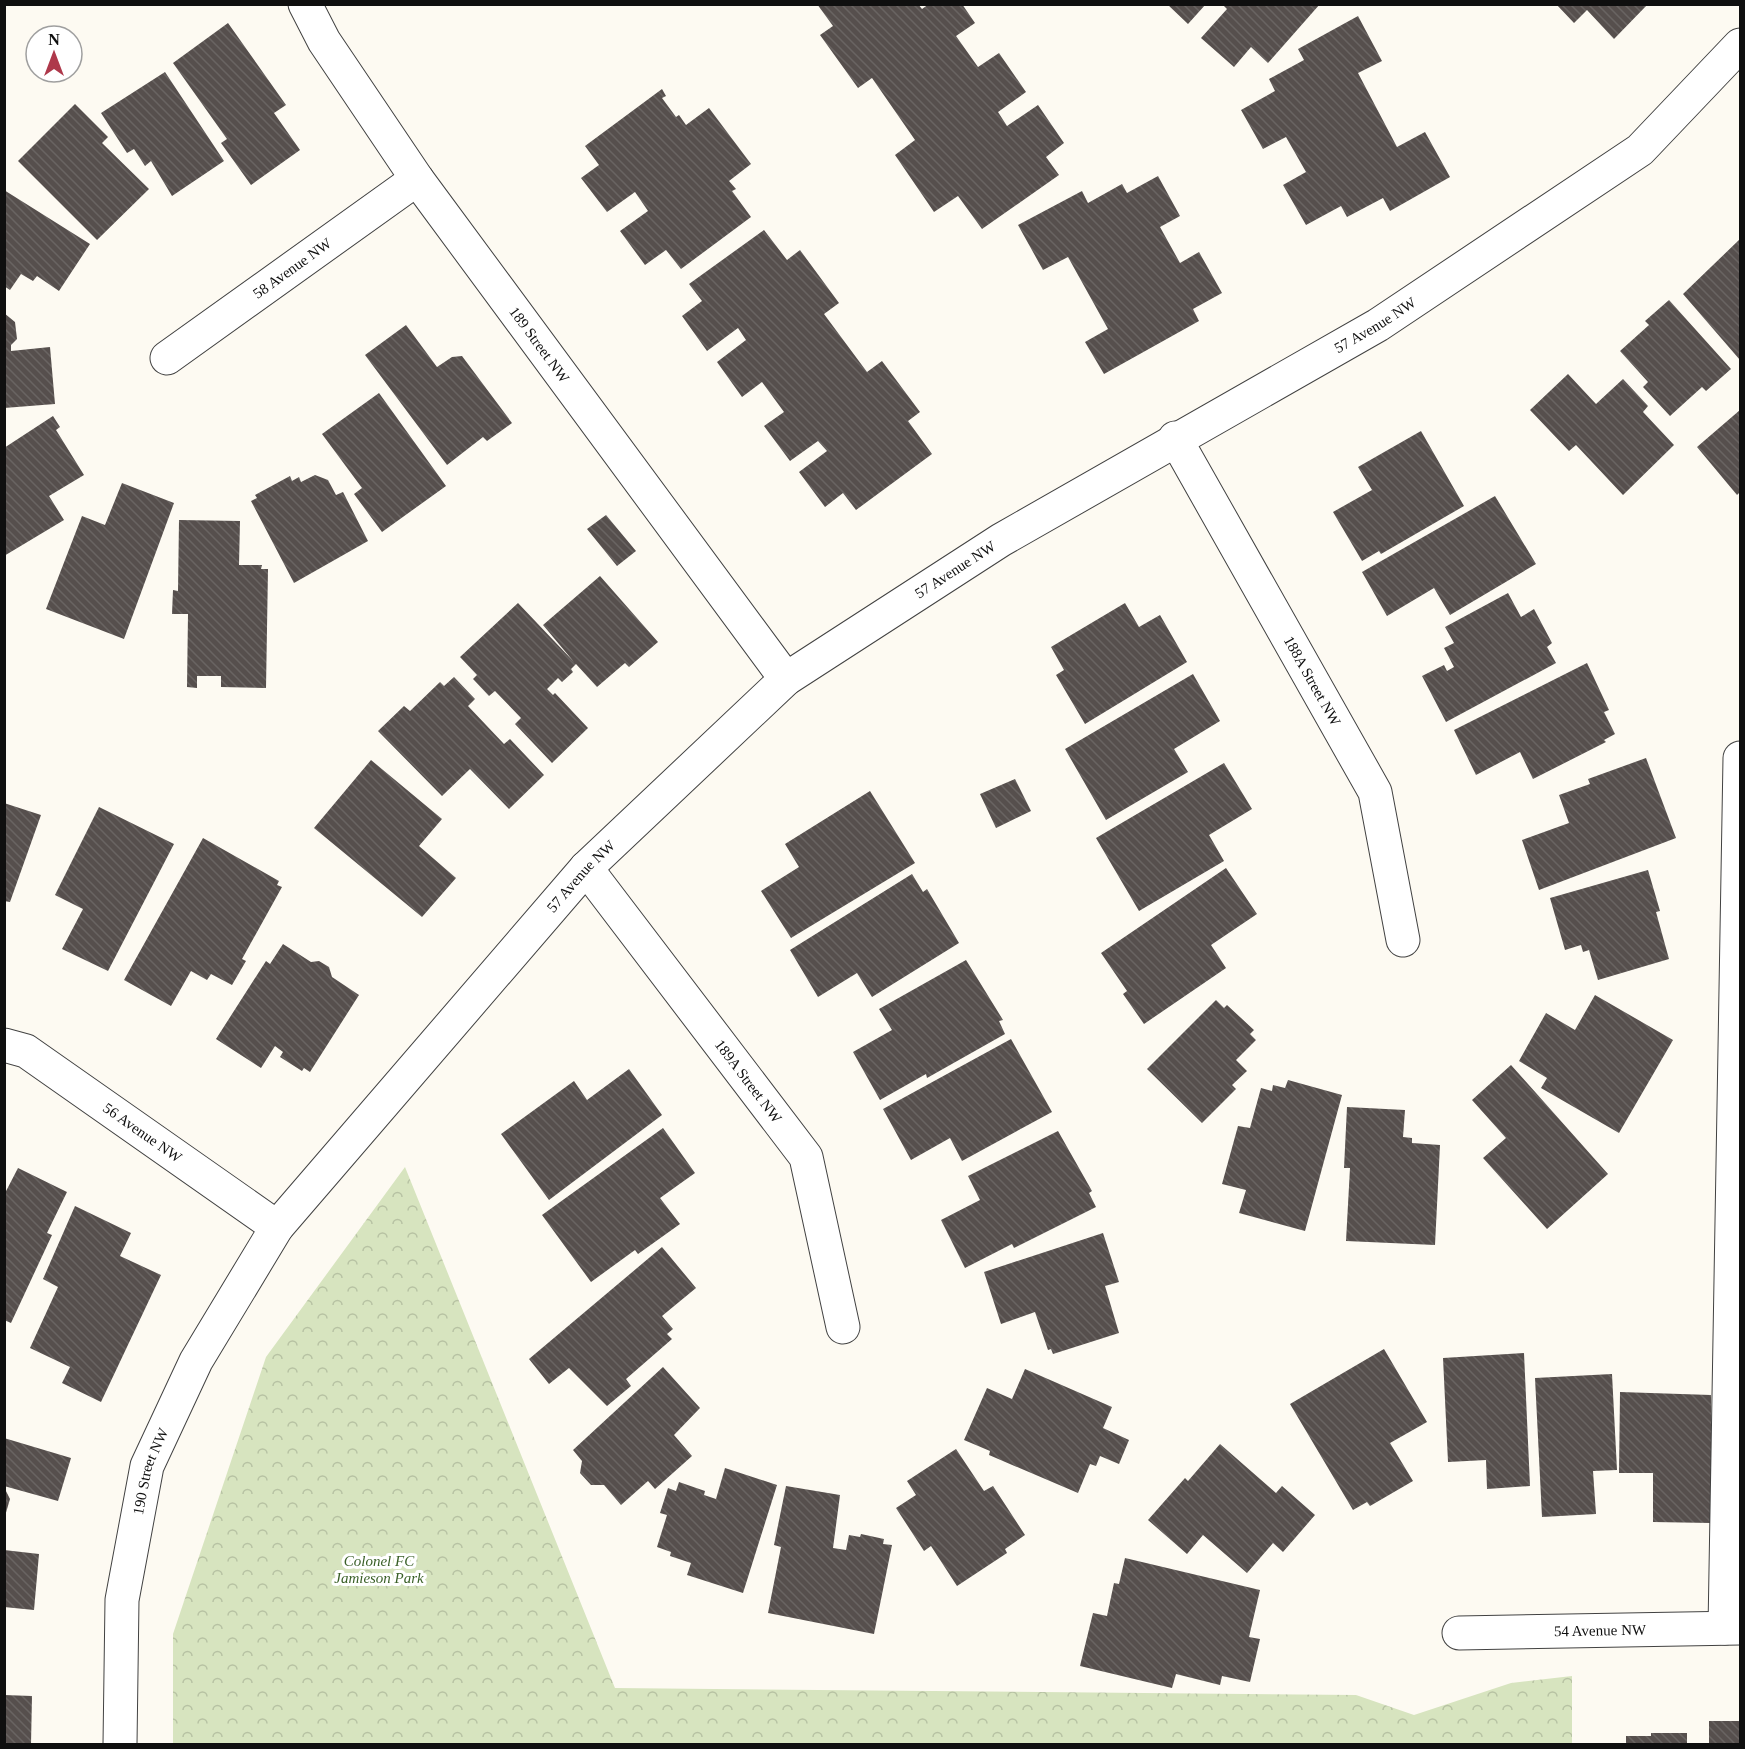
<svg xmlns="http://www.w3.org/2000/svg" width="1745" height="1749" font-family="'Times New Roman',serif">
  <defs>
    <pattern id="park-crowns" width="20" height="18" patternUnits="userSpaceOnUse" patternTransform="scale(1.5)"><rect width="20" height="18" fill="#d7e4bf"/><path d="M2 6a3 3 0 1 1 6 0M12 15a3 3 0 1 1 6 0" fill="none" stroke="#b7c2a3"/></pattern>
    <pattern id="building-back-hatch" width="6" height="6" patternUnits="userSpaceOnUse" patternTransform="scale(1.5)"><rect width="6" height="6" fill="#564f4d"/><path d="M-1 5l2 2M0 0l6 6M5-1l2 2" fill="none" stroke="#696462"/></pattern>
  </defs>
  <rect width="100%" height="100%" fill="#fdfaf2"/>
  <!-- park -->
  <path fill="url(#park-crowns)" d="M 405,1167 L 615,1688 L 1356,1695 L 1414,1715 L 1511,1683 L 1572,1676 L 1572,1744 L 173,1744 L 173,1634 L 266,1357 Z"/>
  <!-- building -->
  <path fill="url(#building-back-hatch)" d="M 817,4 L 918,4 L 922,9 L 929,4 L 962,4 L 975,23 L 956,36 L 978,67 L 999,53 L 1026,92 L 998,112 L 1007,126 L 1038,105 L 1064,143 L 1046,157 L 1059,175 L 982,229 L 958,196 L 934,212 L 895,155 L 915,140 L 872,78 L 858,88 L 820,35 L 833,26 Z
    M 1167,4 L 1206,4 L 1188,24 Z
    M 1222,4 L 1320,4 L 1268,63 L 1251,47 L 1234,67 L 1201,38 L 1227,9 Z
    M 1556,4 L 1648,4 L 1614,39 L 1587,10 L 1574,23 Z
    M 1358,16 L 1382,61 L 1358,73 L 1397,147 L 1425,132 L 1450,177 L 1390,211 L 1383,198 L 1347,217 L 1341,206 L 1306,225 L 1283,185 L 1306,172 L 1286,137 L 1263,149 L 1241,110 L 1275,91 L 1269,79 L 1304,60 L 1298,49 Z
    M 228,23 L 286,105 L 274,113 L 300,150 L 251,185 L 221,143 L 227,139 L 173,63 Z
    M 165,72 L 224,161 L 172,196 L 151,161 L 145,166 L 134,149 L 127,153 L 101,113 Z
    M 662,89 L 666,96 L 662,98 L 676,117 L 679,115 L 686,125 L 709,108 L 751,164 L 729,181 L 736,189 L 732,191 L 751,217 L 681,269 L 666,250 L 645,265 L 620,231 L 648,211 L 635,192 L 607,212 L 581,178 L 599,165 L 585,146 Z
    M 75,104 L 108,137 L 102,143 L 149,189 L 97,240 L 18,161 Z
    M 1158,176 L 1180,216 L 1160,227 L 1180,263 L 1199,252 L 1222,293 L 1193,309 L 1199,321 L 1104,374 L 1085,342 L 1108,329 L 1068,257 L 1043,270 L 1018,225 L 1082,191 L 1088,203 L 1122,184 L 1127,193 Z
    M 4,190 L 90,244 L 59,291 L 37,276 L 33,281 L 21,274 L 10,290 L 4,286 Z
    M 764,230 L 787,260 L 800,250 L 839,303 L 824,314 L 867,372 L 882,361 L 920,412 L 908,421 L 932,454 L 856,510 L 843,493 L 825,507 L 799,472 L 827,451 L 818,441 L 790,461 L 764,426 L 784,412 L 762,382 L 742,397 L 717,362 L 746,340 L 738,328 L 707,351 L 682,316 L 702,301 L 689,284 Z
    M 1740,239 L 1740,360 L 1683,294 Z
    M 1669,300 L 1731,369 L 1706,391 L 1702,387 L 1670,416 L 1643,387 L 1648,382 L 1620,351 L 1649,325 L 1645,321 Z
    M 4,313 L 15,322 L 17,339 L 11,345 L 11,351 L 50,347 L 55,404 L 4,408 Z
    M 406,325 L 437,367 L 452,357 L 462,356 L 512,423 L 487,441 L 483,437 L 447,465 L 365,355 Z
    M 1568,374 L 1596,404 L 1623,379 L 1648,406 L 1643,412 L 1674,445 L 1623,495 L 1576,445 L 1569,451 L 1530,410 Z
    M 379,393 L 446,486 L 382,532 L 354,494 L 362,488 L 322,434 Z
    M 1740,410 L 1740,492 L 1737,495 L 1697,447 Z
    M 53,416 L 60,427 L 56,430 L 84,475 L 49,496 L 64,520 L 4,556 L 4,448 Z
    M 1421,431 L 1464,506 L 1381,554 L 1379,551 L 1362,561 L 1333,512 L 1372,490 L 1358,467 Z
    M 315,475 L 328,480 L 336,495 L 343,492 L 368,541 L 294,583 L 251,501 L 257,498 L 255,495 L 290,476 L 292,481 L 299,477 L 301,482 Z
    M 122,483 L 174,503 L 124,639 L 46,609 L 82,516 L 105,525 Z
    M 1495,496 L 1536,564 L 1450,615 L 1434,588 L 1387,616 L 1362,572 Z
    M 606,515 L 636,551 L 617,566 L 587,529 Z
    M 179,520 L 240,521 L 239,565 L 262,565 L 261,569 L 268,569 L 266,688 L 221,687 L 221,676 L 197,676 L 197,688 L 187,687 L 188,614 L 172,614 L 173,590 L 178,591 Z
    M 600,576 L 658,642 L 629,667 L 625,663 L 597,687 L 576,664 L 571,669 L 573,672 L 562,682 L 558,678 L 547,689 L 553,695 L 555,693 L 588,728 L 552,763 L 515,724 L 521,718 L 495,691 L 489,696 L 473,679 L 477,675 L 460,657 L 518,603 L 574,662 L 543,625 Z
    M 1508,593 L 1521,617 L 1534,609 L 1552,643 L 1547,647 L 1556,663 L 1446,722 L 1422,676 L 1444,665 L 1447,671 L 1454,667 L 1444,648 L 1454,643 L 1445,627 Z
    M 1125,603 L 1139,627 L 1160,615 L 1187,662 L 1085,724 L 1056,675 L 1064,670 L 1051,647 Z
    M 1587,663 L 1609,710 L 1604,712 L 1615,734 L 1604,740 L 1606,742 L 1533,779 L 1520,752 L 1476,775 L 1454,730 Z
    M 1193,674 L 1220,721 L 1174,749 L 1188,772 L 1106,820 L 1065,749 Z
    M 454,677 L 475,699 L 468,706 L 504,744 L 510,739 L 544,775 L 509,809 L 470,769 L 442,796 L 378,731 L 404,706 L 410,711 L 440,682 L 444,686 Z
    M 1646,758 L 1676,838 L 1539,890 L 1522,840 L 1569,823 L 1559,795 L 1590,784 L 1588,779 Z
    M 371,760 L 442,819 L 419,846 L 456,878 L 422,917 L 314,828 Z
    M 1224,763 L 1252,809 L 1209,835 L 1224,861 L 1139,911 L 1096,838 Z
    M 1015,779 L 1031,811 L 996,828 L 980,794 Z
    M 870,791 L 915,863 L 791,938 L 761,891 L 799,867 L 785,844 Z
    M 4,803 L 41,815 L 10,902 L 4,901 Z
    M 99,807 L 174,844 L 108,971 L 62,949 L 83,909 L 55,895 Z
    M 203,838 L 279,881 L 277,885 L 282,887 L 242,959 L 246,961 L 232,985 L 211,974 L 207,980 L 191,971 L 171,1006 L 124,980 Z
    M 1226,868 L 1257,914 L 1211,945 L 1226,968 L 1144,1024 L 1123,994 L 1127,991 L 1101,953 Z
    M 1648,870 L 1660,911 L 1656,912 L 1669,959 L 1598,980 L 1589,950 L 1583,952 L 1581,945 L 1565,950 L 1550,898 Z
    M 912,874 L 923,892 L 927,889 L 959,943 L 872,997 L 857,973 L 818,997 L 790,950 Z
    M 283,944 L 311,962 L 319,961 L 329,967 L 332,977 L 359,995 L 310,1072 L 304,1068 L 302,1071 L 280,1057 L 283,1052 L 275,1046 L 261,1068 L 216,1039 L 266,961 L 270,964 Z
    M 966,960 L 1003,1020 L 999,1021 L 1005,1034 L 927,1078 L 926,1074 L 880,1100 L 853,1052 L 892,1030 L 879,1009 Z
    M 1595,995 L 1673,1040 L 1619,1133 L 1541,1088 L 1547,1078 L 1519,1061 L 1546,1013 L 1575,1030 Z
    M 1216,1000 L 1224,1008 L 1227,1005 L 1254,1030 L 1250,1034 L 1256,1040 L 1236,1060 L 1247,1071 L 1232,1085 L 1236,1089 L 1202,1123 L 1147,1069 Z
    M 1011,1039 L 1052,1112 L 962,1161 L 950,1138 L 911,1160 L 883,1109 Z
    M 1511,1065 L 1608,1174 L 1547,1229 L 1483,1158 L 1506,1138 L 1472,1100 Z
    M 629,1069 L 662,1115 L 549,1200 L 501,1134 L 574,1081 L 587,1100 Z
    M 1288,1080 L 1342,1095 L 1305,1231 L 1239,1213 L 1246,1190 L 1222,1184 L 1238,1126 L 1250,1128 L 1261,1088 L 1272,1091 L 1273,1085 L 1285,1088 Z
    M 1347,1107 L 1405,1110 L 1403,1137 L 1412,1138 L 1412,1143 L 1440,1145 L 1435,1245 L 1346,1241 L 1350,1168 L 1344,1168 Z
    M 663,1128 L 695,1173 L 660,1198 L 680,1224 L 638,1254 L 635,1250 L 591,1282 L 542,1215 Z
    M 1058,1131 L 1092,1191 L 1089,1193 L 1096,1207 L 1014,1248 L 1012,1244 L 965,1268 L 941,1220 L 980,1200 L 968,1176 Z
    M 18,1168 L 67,1192 L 47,1233 L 52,1235 L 11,1323 L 4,1320 L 4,1195 Z
    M 75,1206 L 131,1233 L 120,1256 L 161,1275 L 101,1402 L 62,1383 L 70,1367 L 30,1348 L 58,1287 L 43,1279 Z
    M 1103,1233 L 1119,1282 L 1105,1286 L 1119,1333 L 1053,1354 L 1051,1349 L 1048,1350 L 1035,1312 L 1001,1324 L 984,1272 Z
    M 662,1247 L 696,1288 L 662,1316 L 673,1329 L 667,1334 L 672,1339 L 626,1379 L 631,1386 L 607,1406 L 569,1368 L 549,1384 L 529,1359 Z
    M 1384,1349 L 1427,1422 L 1390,1443 L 1413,1481 L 1370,1506 L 1367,1502 L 1353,1510 L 1290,1404 Z
    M 1524,1353 L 1530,1486 L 1487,1489 L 1486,1460 L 1448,1462 L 1443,1358 Z
    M 663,1367 L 700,1408 L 674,1435 L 692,1456 L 655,1489 L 648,1481 L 621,1505 L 604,1485 L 591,1485 L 580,1473 L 582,1461 L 573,1450 Z
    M 1025,1369 L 1112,1407 L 1103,1428 L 1129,1440 L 1119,1464 L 1100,1456 L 1096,1466 L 1090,1464 L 1078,1493 L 989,1455 L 990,1451 L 964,1440 L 987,1388 L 1012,1399 Z
    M 1612,1374 L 1617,1470 L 1593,1471 L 1596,1514 L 1542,1517 L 1535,1378 Z
    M 1620,1392 L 1711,1395 L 1711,1523 L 1653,1522 L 1653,1473 L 1619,1473 Z
    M 4,1438 L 71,1458 L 58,1501 L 4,1486 Z
    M 1220,1444 L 1276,1493 L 1282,1486 L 1315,1515 L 1283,1552 L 1273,1543 L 1247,1573 L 1203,1535 L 1187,1554 L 1148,1520 L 1185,1478 L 1188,1481 Z
    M 956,1449 L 984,1491 L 993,1486 L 1025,1535 L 1005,1549 L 1007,1553 L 957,1586 L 931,1546 L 924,1551 L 896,1508 L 916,1495 L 907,1481 Z
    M 725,1468 L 777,1485 L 743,1593 L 687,1575 L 691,1563 L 670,1556 L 671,1552 L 657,1547 L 667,1515 L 660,1513 L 668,1488 L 676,1491 L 679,1482 L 705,1491 L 704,1495 L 716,1499 Z
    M 786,1486 L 840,1495 L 833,1548 L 846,1550 L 849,1535 L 860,1537 L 861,1534 L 884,1539 L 883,1544 L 892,1545 L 874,1634 L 768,1613 L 781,1547 L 774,1545 Z
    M 4,1487 L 10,1499 L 5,1516 L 4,1516 Z
    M 4,1550 L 39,1554 L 34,1610 L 4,1607 Z
    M 1125,1558 L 1260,1590 L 1249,1637 L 1260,1639 L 1250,1682 L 1222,1676 L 1220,1685 L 1176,1674 L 1172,1688 L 1080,1666 L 1093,1613 L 1107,1616 L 1114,1583 L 1119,1584 Z
    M 4,1695 L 32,1696 L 31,1744 L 4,1744 Z
    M 1709,1721 L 1740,1721 L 1740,1744 L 1709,1744 Z
    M 1651,1733 L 1687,1733 L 1687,1744 L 1626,1744 L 1626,1736 L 1651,1736 Z"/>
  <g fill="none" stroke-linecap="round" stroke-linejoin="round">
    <!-- minor casing -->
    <g stroke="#424242" stroke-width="35">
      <g id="minor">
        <path id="s1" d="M 305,4 L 324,41 L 417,179 L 786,679"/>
        <path id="s2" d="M 167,358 L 417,179"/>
        <path id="s3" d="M 1175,438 L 1375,792 L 1403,940"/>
        <path id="s4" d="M 586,868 L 806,1157 L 843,1327"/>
        <path id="s5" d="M 4,1045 L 26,1051 L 277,1227"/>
        <path d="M 1725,1628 L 1740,758"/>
        <path id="s6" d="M 1459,1633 L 1740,1628"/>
        <path id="s7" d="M 120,1744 L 122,1600 L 147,1466 L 196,1361 L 277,1227 L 586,868 L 786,679 L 1001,540 L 1378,325 L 1640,150 L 1740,45"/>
      </g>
    </g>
    <!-- minor -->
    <use href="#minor" stroke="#fff" stroke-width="33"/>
  </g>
  <g text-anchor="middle" stroke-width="6" stroke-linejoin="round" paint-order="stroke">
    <!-- street labels -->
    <g font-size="15" fill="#0f0f0f" stroke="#fff">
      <text dy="5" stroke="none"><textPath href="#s2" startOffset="154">58 Avenue NW</textPath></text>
      <text dy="5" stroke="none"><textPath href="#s7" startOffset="1989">57 Avenue NW</textPath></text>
      <text dy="5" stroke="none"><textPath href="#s1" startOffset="414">189 Street NW</textPath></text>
      <text dy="5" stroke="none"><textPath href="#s7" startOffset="1503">57 Avenue NW</textPath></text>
      <text dy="5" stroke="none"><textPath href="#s3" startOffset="279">188A Street NW</textPath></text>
      <text dy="5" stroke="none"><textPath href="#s7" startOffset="1017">57 Avenue NW</textPath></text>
      <text dy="5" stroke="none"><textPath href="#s4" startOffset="268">189A Street NW</textPath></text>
      <text dy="5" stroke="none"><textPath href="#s5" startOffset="165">56 Avenue NW</textPath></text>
      <text dy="5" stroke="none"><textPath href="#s7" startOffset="276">190 Street NW</textPath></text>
      <text dy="5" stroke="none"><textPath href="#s6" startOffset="141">54 Avenue NW</textPath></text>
    </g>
    <!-- park labels -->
    <g font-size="15" font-style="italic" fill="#395f27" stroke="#fff">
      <text x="379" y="1566">Colonel FC<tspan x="379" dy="17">Jamieson Park</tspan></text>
    </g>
  </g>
  <!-- border -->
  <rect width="1745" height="1749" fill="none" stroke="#0f0f0f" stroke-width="12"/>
  <!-- north arrow -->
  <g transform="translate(54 54)"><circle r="28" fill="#ffffff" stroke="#9f9f9f" stroke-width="1.5"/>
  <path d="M0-4.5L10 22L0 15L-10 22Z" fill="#ae384b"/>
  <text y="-9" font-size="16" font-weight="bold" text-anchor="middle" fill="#0f0f0f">N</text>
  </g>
</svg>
